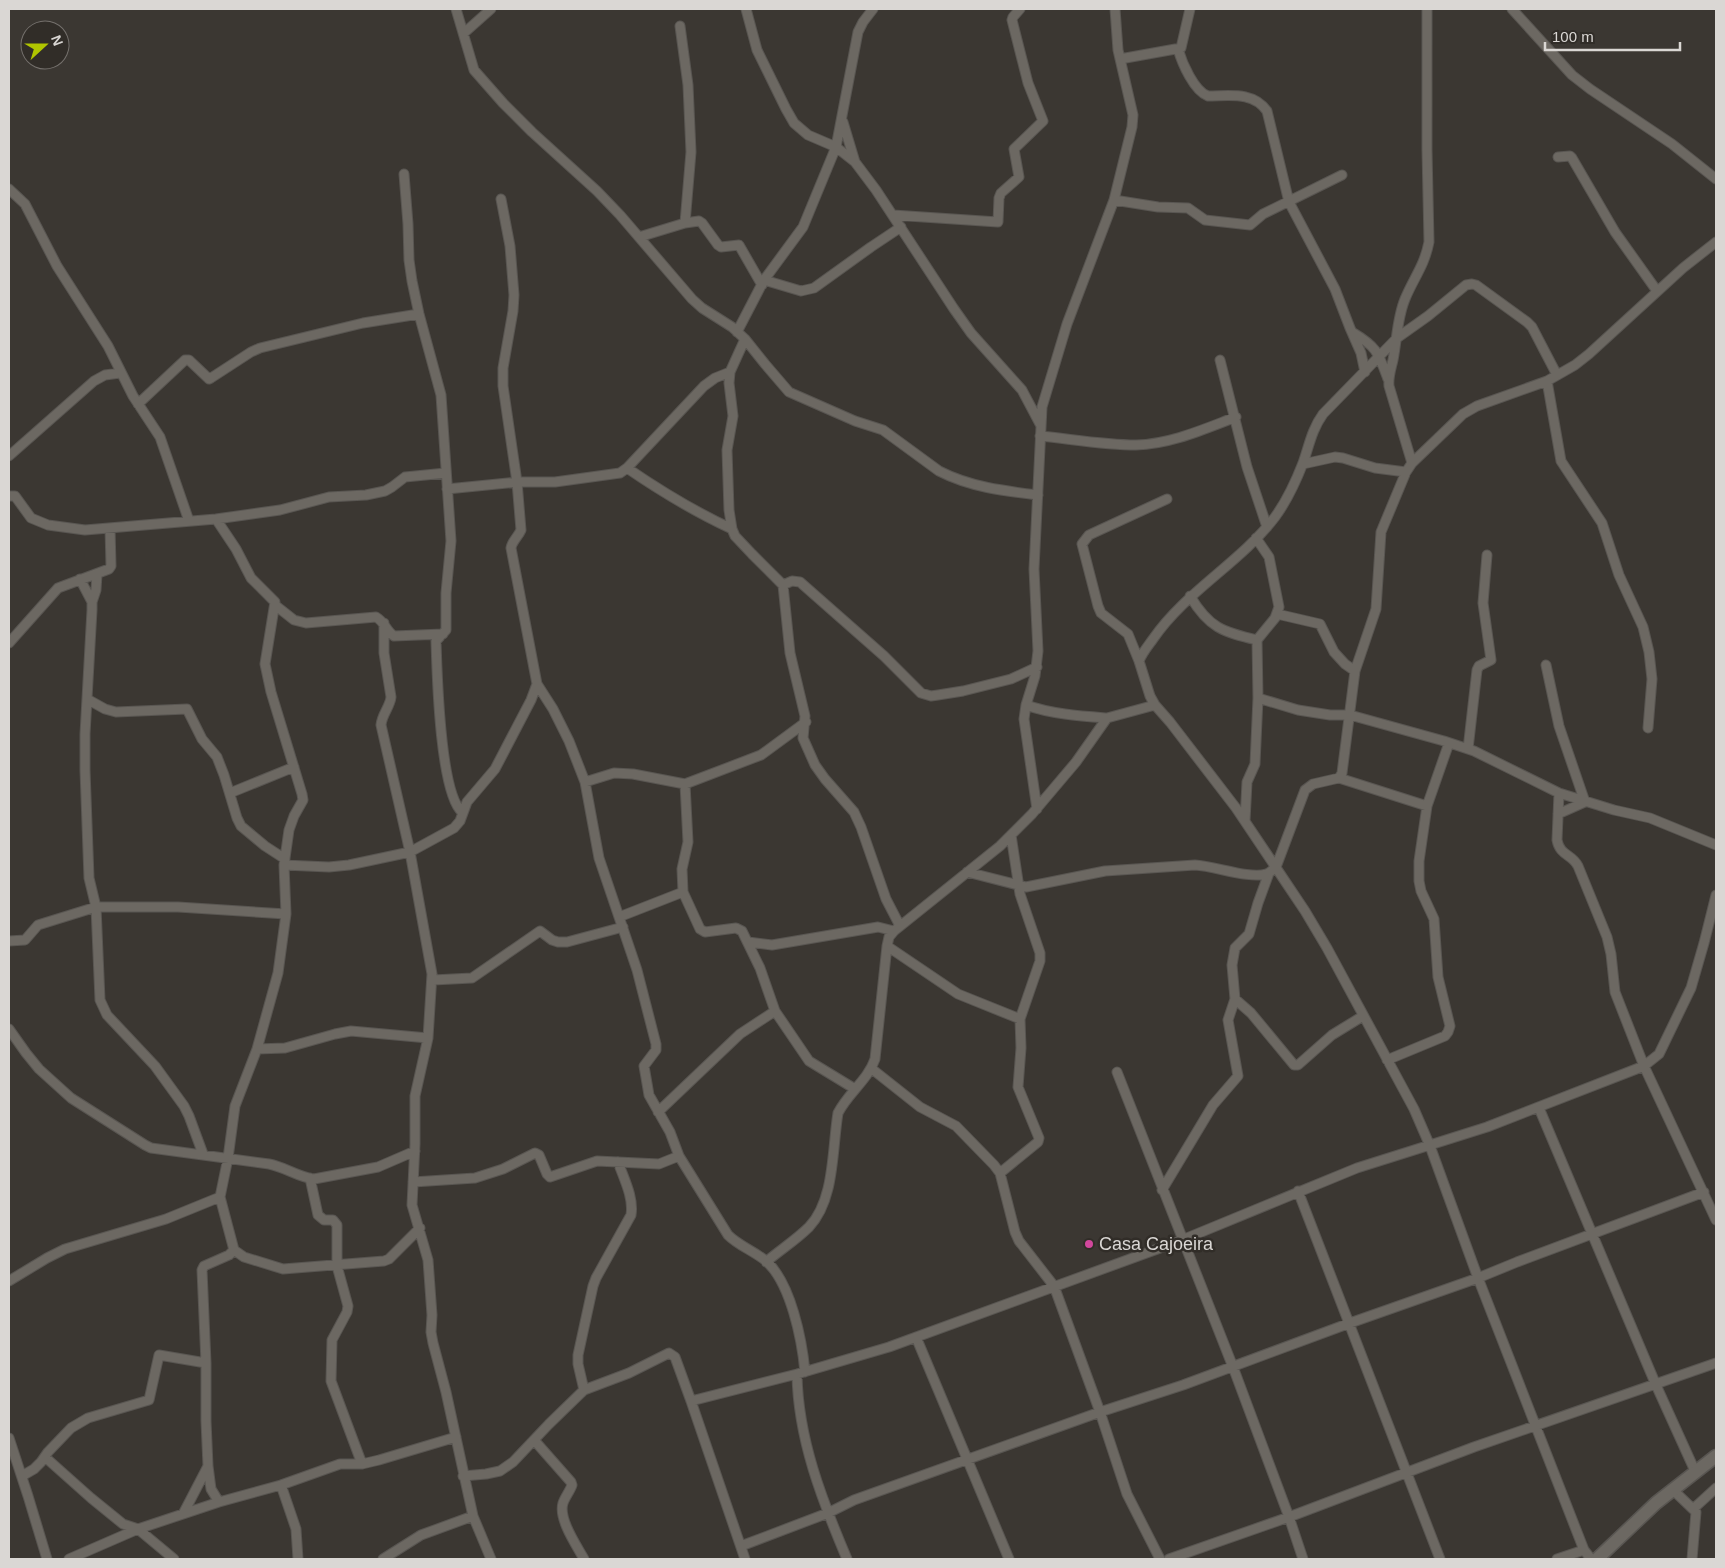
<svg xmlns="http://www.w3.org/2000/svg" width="1725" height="1568" font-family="Helvetica,sans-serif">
  <rect width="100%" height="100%" fill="#3b3732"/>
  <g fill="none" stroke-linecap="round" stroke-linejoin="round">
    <!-- minor casing -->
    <g stroke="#595652" stroke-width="11">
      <path id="minor" d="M 456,9 L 474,70 L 503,103 L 532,132 L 597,191 L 620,215 L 692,299 L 702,308 L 732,327 L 745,339 L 765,364 L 789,392 L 855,421 L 883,430 L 939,471 C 970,487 1004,491 1038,495
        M 746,9 L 757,50 L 786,109 L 794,123 L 808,135 L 836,147 L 855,162 L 876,190 L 954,309 L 971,333 L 1022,390 L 1040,424
        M 1512,9 L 1572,75 L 1590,89 L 1672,144 L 1716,179
        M 680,26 L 688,85 L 691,152 L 685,223
        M 464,33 L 491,9
        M 1178,49 C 1182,63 1194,91 1208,96 C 1229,96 1253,91 1267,111 L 1289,202 L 1335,289 L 1350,328 L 1361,353 L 1365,372
        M 1120,59 L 1181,48 L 1190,9
        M 843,122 L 855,162
        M 1558,157 L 1570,156 L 1572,158 L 1615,232 L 1657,291
        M 404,174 L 408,224 L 409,260 L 412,281 L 419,314 L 441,395 L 451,541 L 446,593 L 446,630 L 436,641 C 437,673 440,793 462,812
        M 9,189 L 25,204 L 57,266 L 108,346 L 133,396 L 160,437 L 189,521
        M 501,199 L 510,246 L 514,295 L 513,311 L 503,368 L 503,386 L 517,482 L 521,530 C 518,537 512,541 511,548 L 537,684 L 553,709 L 569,741 L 585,782 L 599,858 L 637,970 L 656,1044 L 656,1050 L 644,1066 L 649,1095 L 670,1132 L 679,1156
        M 1114,200 L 1158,207 L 1188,208 L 1205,220 L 1250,225 L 1263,214 L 1342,175
        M 893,215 L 998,222 L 999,198 L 1001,193 L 1019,177 L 1014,149 L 1043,121 L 1028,83 L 1012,20 L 1013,17 L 1020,9
        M 639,237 L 685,223 L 699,221 L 702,223 L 718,245 L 721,247 L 739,245 L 762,285
        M 764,280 L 801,291 L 814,288 L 871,247 L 901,227
        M 737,332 L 764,280 L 803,227 L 836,147 L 858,32 L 863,22 L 873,9
        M 1352,332 C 1377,347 1378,352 1388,379
        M 745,339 L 730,372 L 729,383 L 733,416 L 727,450 L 729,510 L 732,529 L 735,536 L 752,554 L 783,585 L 790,653 L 805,716 L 803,738 L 815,765 L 825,779 L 854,812 L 861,827 L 886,899 L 900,926
        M 1220,360 L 1247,467 L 1267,527
        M 1547,381 L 1561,461 L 1602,523 L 1619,575 L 1643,627 L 1649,652 L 1652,679 L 1648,728
        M 138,404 L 185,360 L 189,360 L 209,379 L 211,378 L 251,352 L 260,348 L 363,323 L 419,314
        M 1040,436 C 1071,439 1104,445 1136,445 C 1171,444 1204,429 1236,417
        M 9,456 L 94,381 L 105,375 L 120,373
        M 1412,463 L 1389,386 C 1388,377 1391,369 1393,360 C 1397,340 1397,318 1405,299 C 1414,277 1424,267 1429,242 L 1427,150 L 1427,9
        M 1303,464 L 1335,457 L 1343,458 L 1375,468 L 1406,472
        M 627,468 C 662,492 693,511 732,529
        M 447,489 L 517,482 L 555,482 L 620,473 L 627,468 L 704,386 L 715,378 L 730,372
        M 9,496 L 15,496 L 31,518 L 48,525 L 85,530 L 216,519 L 280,510 L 329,497 L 366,495 L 385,491 L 392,487 L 405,477 L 446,473
        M 1167,499 L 1089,535 L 1082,544 L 1098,606 L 1101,613 L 1128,634 L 1139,661 L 1150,696 L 1155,705 L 1170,722 L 1236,808 L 1305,911 L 1327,948 L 1414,1109 L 1430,1146 L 1478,1278 L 1584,1550
        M 216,519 L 236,549 L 251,578 L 275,602 L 265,664 L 271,692 L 302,794 L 303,800 L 294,816 L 289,830 L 284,865 L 286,914 L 278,973 L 257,1049 L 235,1106 L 228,1158 L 220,1197 L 234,1250 L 229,1255 L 204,1266 L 202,1270 L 206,1363 L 206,1421 L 208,1466 L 211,1489 L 219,1502
        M 80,579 L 92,602 L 92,610 L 85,734 L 85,770 L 89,878 L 96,907 L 100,1000 L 107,1015 L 155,1066 L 184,1106 L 189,1116 L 203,1154
        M 783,585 L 792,581 L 800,582 L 884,656 L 921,693 L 931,696 L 938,695 L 963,691 L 1011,679 L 1037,667
        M 1190,596 C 1209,628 1223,632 1257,640
        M 92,602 L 96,590 L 97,574
        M 275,605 L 294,620 L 306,623 L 376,617 C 385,622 386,631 394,636 L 443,634
        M 1277,614 L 1320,624 L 1334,652 L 1345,664 L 1355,671
        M 384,623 L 384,653 L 391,697 C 390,707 382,714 381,725 L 410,852 L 432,974 L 428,1038 L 415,1096 L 415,1144 L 412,1205 L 428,1260 L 432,1315 L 431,1332 L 433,1343 L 446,1392 L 473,1516 L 491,1559
        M 9,643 L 58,588 L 109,569 L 111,566 L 110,528
        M 1139,661 C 1142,653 1148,646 1153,639 C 1186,591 1240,563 1275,517 C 1286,502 1296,481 1303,463 C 1309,446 1312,429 1323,414 L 1397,338 L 1428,316 L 1466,285 L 1472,284 L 1476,285 L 1527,322 L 1532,327 L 1557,375
        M 1546,665 L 1559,726 L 1585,802 L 1558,814
        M 1258,698 L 1298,710 L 1330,715 L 1350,715 L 1444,741 L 1474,751 L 1559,793 L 1614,810 L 1650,818 L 1716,845
        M 87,699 L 105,709 L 116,712 L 187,709 L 202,739 L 217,757 L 224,775 L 237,818 L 241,826 L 265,846 L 285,859
        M 1026,705 C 1051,714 1080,716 1107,718
        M 1468,749 L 1477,670 L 1479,666 L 1491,660 L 1483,603 L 1487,555
        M 1339,778 L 1427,806
        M 585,782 L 614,773 L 633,774 L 685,784 L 761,755 L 806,722
        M 685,784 L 688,842 L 682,869 L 683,892 L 700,929 L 705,932 L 736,928 L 742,931 L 760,968 L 775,1011 L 809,1061 L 855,1089
        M 230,793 L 294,767
        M 1559,793 L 1557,840 C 1560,856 1572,854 1578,866 L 1607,937 L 1611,954 L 1615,992 L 1644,1066 L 1716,1220
        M 1037,809 L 1024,719 L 1026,705 L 1035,676 L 1038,651 L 1034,569 L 1042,407 L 1067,324 L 1114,200 L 1132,127 L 1133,115 L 1118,50 L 1115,9
        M 1245,821 L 1247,782 L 1255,764 L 1258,698 L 1257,640 L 1275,618 L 1279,607 L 1269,557 L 1256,538
        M 284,865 L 329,867 L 349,865 L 410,852 L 454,828 L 460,821 L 467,802 L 495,769 L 531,700 L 537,684
        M 967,872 L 1026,887 L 1105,871 L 1195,865 C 1215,866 1249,879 1266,874 C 1270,873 1272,870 1276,867 L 1305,790 L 1313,784 L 1339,778 L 1342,773 L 1355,671 L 1376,609 L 1381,532 L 1406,472 L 1412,463 L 1463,414 L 1477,406 L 1547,381 L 1575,365 L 1589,354 L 1683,268 L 1716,242
        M 619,917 L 683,892
        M 9,941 L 25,940 L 38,925 L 96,907 L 178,907 L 286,914
        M 748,942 L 772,945 L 878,927 L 894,931
        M 887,946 L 958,994 L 1020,1019
        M 433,980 L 472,978 L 540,931 L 552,940 L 558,942 L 567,942 L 623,927
        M 1235,999 L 1251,1013 L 1294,1065 L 1298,1065 L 1332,1035 L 1363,1016
        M 9,1029 L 26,1053 L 39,1069 L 71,1098 L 145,1145 L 151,1148 L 269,1164 C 285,1167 298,1177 314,1179 L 378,1167 L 415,1151
        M 257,1049 L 285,1048 L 335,1034 L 351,1031 L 428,1038
        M 1387,1060 L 1445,1036 L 1448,1032 L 1450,1026 L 1438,977 L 1434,919 L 1421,891 L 1419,881 L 1419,861 L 1427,806 L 1449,743
        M 872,1069 L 920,1107 L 956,1126 L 994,1165 L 1000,1173 L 1015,1232 L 1019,1241 L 1054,1286 L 1100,1412 L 1127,1494 L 1160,1559
        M 1117,1072 L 1233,1367 L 1289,1517 L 1303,1559
        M 1539,1108 L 1656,1385 L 1695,1471
        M 658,1112 L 740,1034 L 775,1011
        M 1000,1173 L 1038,1142 L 1039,1138 L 1018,1087 L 1021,1048 L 1020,1019 L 1040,961 L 1040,953 L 1020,894 L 1011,835
        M 310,1178 L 318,1215 L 324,1220 L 333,1220 L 337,1225 L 337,1266 L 348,1306 L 347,1312 L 332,1340 L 331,1381 L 362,1464
        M 413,1182 L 475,1178 L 503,1169 L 535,1153 L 539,1155 L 547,1174 L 550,1177 L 597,1161 L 659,1164 L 679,1156 L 728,1235 C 739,1246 754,1251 766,1261 C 791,1283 802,1340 805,1372
        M 1162,1190 L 1213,1105 L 1238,1076 L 1228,1020 L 1235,999 L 1232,965 L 1235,948 L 1249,934 L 1258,903 L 1269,873
        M 1298,1191 L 1440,1559
        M 234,1250 L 244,1257 L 283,1269 L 384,1261 L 389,1259 L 420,1228
        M 766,1262 C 780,1250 796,1240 809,1227 C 835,1200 832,1149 838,1113 C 848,1093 868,1080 875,1059 L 887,946 L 889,937 L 894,931 L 1000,846 L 1032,814 L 1076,762 L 1107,718 L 1155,705
        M 9,1281 L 47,1258 L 65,1249 L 166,1219 L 220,1197
        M 916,1337 L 1009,1559
        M 797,1374 C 798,1439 822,1500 847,1559
        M 584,1390 L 578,1364 L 578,1355 L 593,1286 L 596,1278 L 631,1215 C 634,1198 624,1179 618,1162
        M 9,1438 L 28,1496 L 47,1559
        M 534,1440 L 571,1482 L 572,1485 C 570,1491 565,1497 563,1503 C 558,1519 577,1546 584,1559
        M 45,1457 L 91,1498 L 123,1524 L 138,1529 L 174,1559
        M 22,1476 L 34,1469 L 41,1462 L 48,1452 L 71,1428 L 88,1418 L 149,1400 L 159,1355 L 206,1363
        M 463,1476 L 486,1474 L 500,1471 L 513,1462 L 549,1424 L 584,1390 L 629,1373 L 669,1353 L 675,1357 L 691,1401
        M 281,1485 L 296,1529 L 298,1559
        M 1672,1489 L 1696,1512 L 1692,1559
        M 1693,1509 L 1716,1488
        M 183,1514 L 208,1466
        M 741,1546 L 828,1513 L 854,1500 L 1100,1412 L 1183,1385 L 1350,1323 L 1478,1278 L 1517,1262 L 1704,1192
        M 69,1559 L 138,1529 L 219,1502 L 281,1485 L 340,1464 L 362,1464 L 379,1460 L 456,1437
        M 383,1559 L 421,1535 L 473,1516
        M 745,1559 L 691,1401 L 797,1374 L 889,1347 L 1182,1240 L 1357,1168 L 1487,1127 L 1644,1066 L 1659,1054 L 1691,988 L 1704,943 L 1716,895
        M 1169,1559 L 1289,1517 L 1474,1447 L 1716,1363
        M 1557,1559 L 1584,1550 L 1591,1559"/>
    </g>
    <!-- secondary casing -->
    <g stroke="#595652" stroke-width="15">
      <path id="secondary" d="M 1597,1559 L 1656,1503 L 1716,1456"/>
    </g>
    <!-- minor -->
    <use href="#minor" stroke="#6c6862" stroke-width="9"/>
    <!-- secondary -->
    <use href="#secondary" stroke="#6c6862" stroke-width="12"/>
  </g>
  <!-- markers -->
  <circle fill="#d1479c" stroke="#312d28" stroke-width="2" cx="1089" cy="1244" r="5"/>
  <g text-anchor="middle" stroke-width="5" stroke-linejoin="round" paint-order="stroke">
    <!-- poi labels -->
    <g font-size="18" fill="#dad7d4" stroke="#312d28" text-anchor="start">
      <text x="1099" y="1250">Casa Cajoeira</text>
    </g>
  </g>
  <!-- border -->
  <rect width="1725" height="1568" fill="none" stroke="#dad7d4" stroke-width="20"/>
  <!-- north arrow -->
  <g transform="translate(45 45) rotate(69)"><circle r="24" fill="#312d28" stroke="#75716d"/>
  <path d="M0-4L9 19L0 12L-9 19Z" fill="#b0c500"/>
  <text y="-8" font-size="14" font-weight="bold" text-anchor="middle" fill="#dad7d4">N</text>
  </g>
  <!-- scale -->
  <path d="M1545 42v8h135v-8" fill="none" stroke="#dad7d4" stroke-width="2.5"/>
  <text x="1552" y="42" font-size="15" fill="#dad7d4" stroke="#312d28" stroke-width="4" paint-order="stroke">100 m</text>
</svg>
